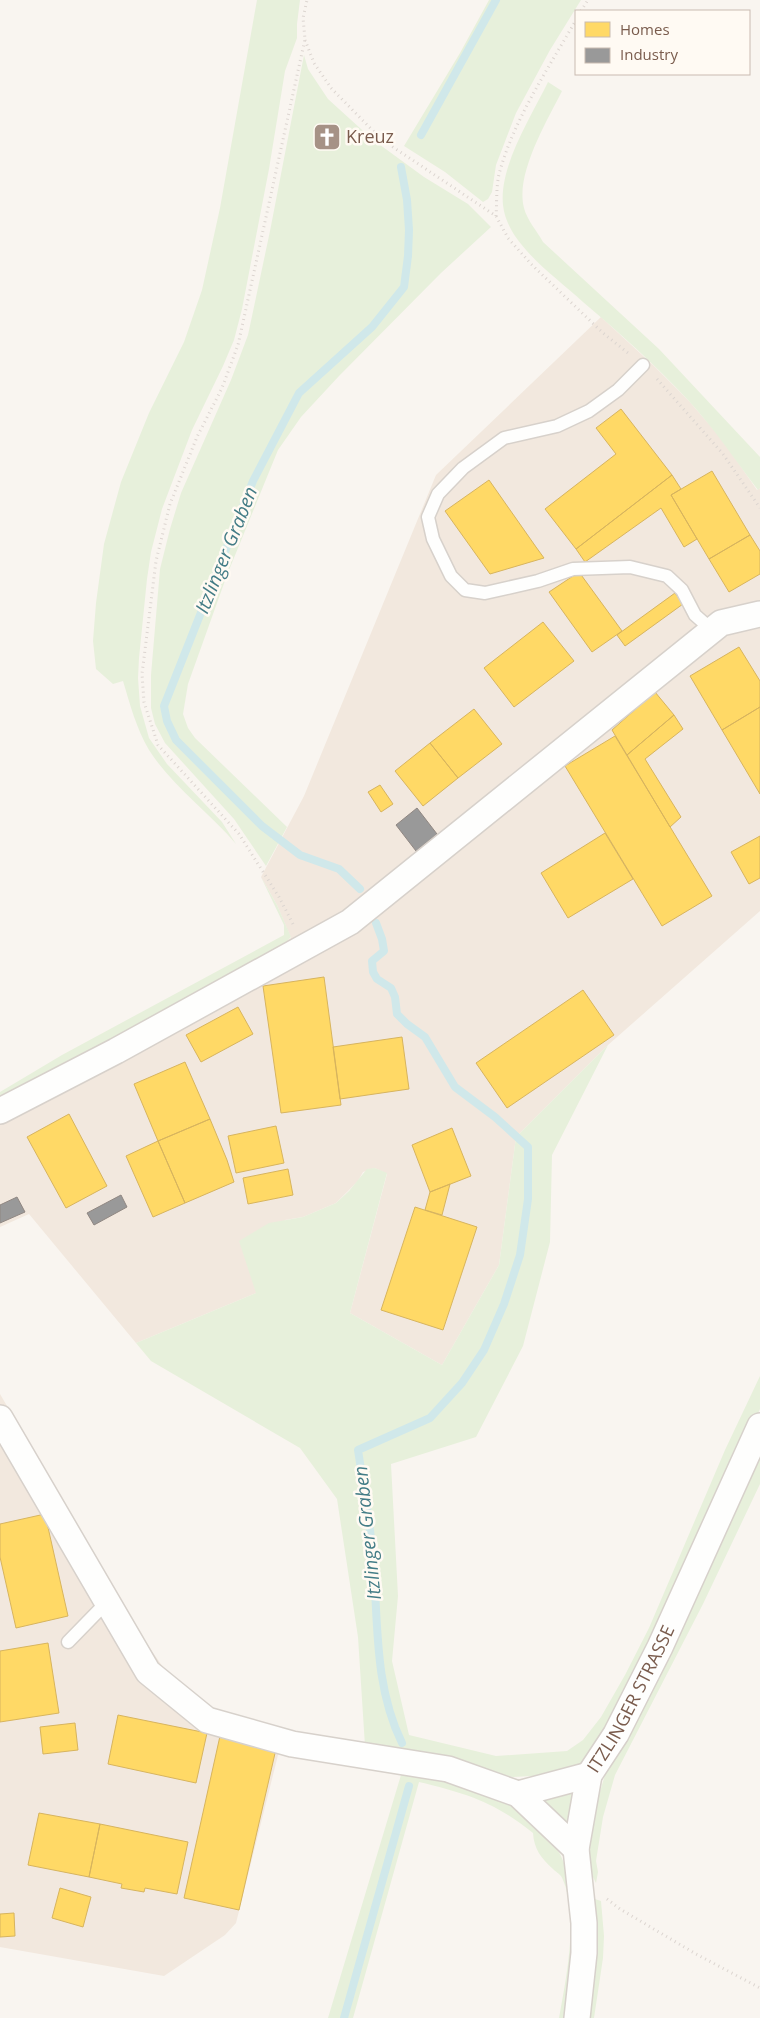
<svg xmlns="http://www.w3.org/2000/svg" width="760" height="2018" font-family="'Open Sans',sans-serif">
  <rect width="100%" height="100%" fill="#f9f5f0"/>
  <!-- residential -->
  <path fill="#f2e8de" d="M 601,317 L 653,365 L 689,401 L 721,438 L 757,490 L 760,488 L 760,911 L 608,1045 L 516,1137 L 499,1265 L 442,1365 L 350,1313 L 387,1174 L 375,1168 L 363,1172 L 358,1181 L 336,1203 L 303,1217 L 285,1220 L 256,1293 L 136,1343 L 29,1214 L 0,1227 L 0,1100 L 205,987 L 291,938 L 277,905 L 261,877 L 304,796 L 436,475 Z
    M 0,1394 L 147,1644 L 165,1670 L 205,1703 L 225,1714 L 279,1751 L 236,1923 L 225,1935 L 164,1976 L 0,1947 Z"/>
  <!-- green -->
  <path fill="#e7f0db" d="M 257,0 L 300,0 L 297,24 L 297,38 L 285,71 L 269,169 L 242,309 L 234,340 L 223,366 L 192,430 L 162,509 L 151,552 L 147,579 L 139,658 L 138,678 L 140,706 L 149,738 L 167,764 L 222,822 L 236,844 C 209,812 171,785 149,750 C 136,728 130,704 123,681 L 113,684 L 96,669 L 93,641 L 96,603 L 104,544 L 121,482 L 149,413 L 184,342 L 202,290 L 220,208 Z
    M 489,0 L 581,0 L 550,50 L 516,113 L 496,165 L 492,192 L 488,199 L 483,202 L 445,172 L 404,146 L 460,53 Z
    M 304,55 L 308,69 L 328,99 L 372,139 L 424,177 L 468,204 L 491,227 L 441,273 L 339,376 L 301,417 L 278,450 L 227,575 L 188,684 L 183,714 L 188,728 L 195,738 L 287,827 L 266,866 L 234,819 L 165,743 L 155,724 L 151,708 L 151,675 L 160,569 L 170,529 L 181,493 L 231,380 L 248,335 L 270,231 Z
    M 548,82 L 562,91 C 547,121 515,174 524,208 C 527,220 537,231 543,242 L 659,349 L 760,457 L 760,488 L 758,490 C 735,460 714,428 688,400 C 655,365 620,333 583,302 C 560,281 533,262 515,236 C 509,227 504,216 503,205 C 499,166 531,117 548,82 Z
    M 261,877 L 277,905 L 291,937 L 284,944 L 0,1100 L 0,1092 L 62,1055 L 284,935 L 284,925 Z
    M 608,1045 L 552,1155 L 550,1242 L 523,1346 L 476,1437 L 391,1464 L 398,1596 L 392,1661 L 409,1735 L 496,1756 L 567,1751 L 583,1740 L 601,1717 L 625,1675 L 649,1628 L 725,1450 L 760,1376 L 760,1409 L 721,1497 L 597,1750 L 574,1770 L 550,1775 L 513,1777 L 365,1746 L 358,1637 L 337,1499 L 300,1448 L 151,1361 L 136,1343 L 256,1293 L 239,1241 L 269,1223 L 303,1217 L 336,1203 L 349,1191 L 367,1169 L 375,1168 L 387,1173 L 350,1313 L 442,1365 L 499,1265 L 516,1137 Z
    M 760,1445 L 760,1484 L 703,1604 L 615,1775 L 603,1817 L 596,1861 L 598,1872 L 596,1883 L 589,1869 L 588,1849 L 592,1819 L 609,1761 Z
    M 279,1751 L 406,1770 L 503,1798 L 546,1833 L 560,1854 L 568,1872 L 576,1921 L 569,2018 L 559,2018 C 566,1979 579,1917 563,1880 C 561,1874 557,1873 553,1869 C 541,1858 534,1849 533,1833 C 495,1802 465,1793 419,1782 L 353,2018 L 328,2018 L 401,1775 Z
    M 574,1788 L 570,1827 L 541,1806 L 545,1791 Z
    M 592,1898 L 601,1901 L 604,1936 L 603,1958 L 594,2018 L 585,2018 Z"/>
  <!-- homes -->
  <path fill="#ffd966" stroke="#d7b45e" d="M 621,409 L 672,475 L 576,549 L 545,509 L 616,454 L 596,428 Z
    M 712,471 L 750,535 L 709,559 L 671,495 Z
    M 672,475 L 681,489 L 671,495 L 697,539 L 684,547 L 661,508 L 585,562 L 576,549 Z
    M 489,480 L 536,547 L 544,558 L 490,574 L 445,511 Z
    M 750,535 L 760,551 L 760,574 L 729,592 L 709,559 Z
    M 579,572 L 622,631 L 592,652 L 549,592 Z
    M 675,593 L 683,604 L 625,646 L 617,635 Z
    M 543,622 L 574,661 L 514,707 L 484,668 Z
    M 739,647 L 760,681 L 760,707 L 722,730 L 690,676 Z
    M 655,692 L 674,715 L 627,755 L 612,730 Z
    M 760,707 L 760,794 L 722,730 Z
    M 474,709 L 502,744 L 458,778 L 430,743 Z
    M 674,715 L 683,729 L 645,759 L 681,817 L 670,827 L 627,755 Z
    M 615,736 L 712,896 L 662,926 L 565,766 Z
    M 430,743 L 458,778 L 423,806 L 395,771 Z
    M 380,785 L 393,804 L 381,812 L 368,792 Z
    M 605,833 L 633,879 L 568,918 L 541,873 Z
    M 760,836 L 760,878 L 749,884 L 731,852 Z
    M 324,977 L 341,1105 L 281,1113 L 263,986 Z
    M 583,990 L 614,1035 L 507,1108 L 476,1063 Z
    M 238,1007 L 253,1034 L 201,1062 L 186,1035 Z
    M 402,1037 L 409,1089 L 340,1099 L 333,1047 Z
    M 185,1062 L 210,1119 L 158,1141 L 134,1084 Z
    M 69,1114 L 107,1186 L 66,1208 L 27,1137 Z
    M 210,1119 L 227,1160 L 234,1182 L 185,1203 L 158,1141 Z
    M 276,1126 L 284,1163 L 236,1173 L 228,1136 Z
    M 452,1128 L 471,1176 L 430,1192 L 412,1145 Z
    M 158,1141 L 185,1203 L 153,1217 L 126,1156 Z
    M 288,1169 L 293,1195 L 248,1204 L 243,1178 Z
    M 450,1184 L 442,1215 L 425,1210 L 430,1192 Z
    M 415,1207 L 477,1227 L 443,1330 L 381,1310 Z
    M 45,1514 L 68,1616 L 16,1628 L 0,1557 L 0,1524 Z
    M 48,1643 L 59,1713 L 0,1722 L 0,1651 Z
    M 118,1715 L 207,1733 L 196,1783 L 108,1764 Z
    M 75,1723 L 78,1750 L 43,1754 L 40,1727 Z
    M 220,1736 L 276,1749 L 239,1910 L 184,1898 Z
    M 39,1813 L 100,1824 L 89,1877 L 28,1865 Z
    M 100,1824 L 188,1842 L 177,1894 L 145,1888 L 144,1892 L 121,1888 L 122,1884 L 89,1877 Z
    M 60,1888 L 91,1897 L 83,1927 L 52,1918 Z
    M 14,1913 L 15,1936 L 0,1937 L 0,1914 Z"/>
  <!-- industry -->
  <path fill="#999" stroke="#908782" d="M 417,808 L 437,834 L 416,851 L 396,825 Z
    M 121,1195 L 127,1207 L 94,1225 L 87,1213 Z
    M 17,1197 L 25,1212 L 0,1223 L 0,1205 Z"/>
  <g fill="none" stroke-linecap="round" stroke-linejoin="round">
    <!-- stream -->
    <path stroke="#d0e8ea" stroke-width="8" d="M 421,135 L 496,0
      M 360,889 L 339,869 L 300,855 L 262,826 L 176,740 L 167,721 L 164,706 L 253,481 L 299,393 L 372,327 L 404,287 L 408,256 L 409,230 L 407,200 L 401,167
      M 376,923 L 382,939 L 384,951 L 372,961 L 373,972 L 377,979 L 391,988 L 395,997 L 397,1014 L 407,1024 L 425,1037 L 455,1087 L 495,1117 L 528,1147 L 528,1199 L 520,1255 L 504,1304 L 484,1350 L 462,1383 L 430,1418 L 358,1450 C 363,1483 369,1516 372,1548 C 379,1613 372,1682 402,1743
      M 344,2018 L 409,1786"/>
    <!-- lane casing -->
    <g stroke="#d7d1cb" stroke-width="15">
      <path id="lane" d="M 643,365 L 618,390 L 589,411 L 557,426 L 504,438 L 463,468 L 438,494 L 428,517 L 433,539 L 451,576 L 465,590 L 485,593 L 538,581 L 573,569 L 630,567 L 667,576 L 682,590 L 695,615 L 712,630
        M 68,1642 L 107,1602"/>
    </g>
    <!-- street casing -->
    <g stroke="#d7d1cb" stroke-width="28">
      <g id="street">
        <path d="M 0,1111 L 116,1051 L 350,922 L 721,623 L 760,614"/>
        <path d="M 0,1418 L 148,1672 L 207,1720 L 292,1744 L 448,1769 L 518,1794 L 576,1849"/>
        <path d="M 518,1794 L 589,1775"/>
        <path id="s1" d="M 577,2018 L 584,1953 L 584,1923 L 576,1849 L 589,1775 L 616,1734 L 660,1647 L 760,1426"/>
      </g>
    </g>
    <!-- path -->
    <path stroke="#dcd5d0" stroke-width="3" stroke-dasharray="1 4" stroke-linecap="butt" d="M 581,11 L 588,0
      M 305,40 L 314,63 L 331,88 L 381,139 L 496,216 L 508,238 L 531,264 L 603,333 L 628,353
      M 496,216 C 497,203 496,188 499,174 C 514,119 548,69 576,20
      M 657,379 L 723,454 L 760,508
      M 293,924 L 279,897 L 239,834 L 158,745 L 144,702 L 142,674 L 156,561 L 170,504 L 197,437 L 222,388 L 238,345 L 305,39 L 303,18 L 307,0
      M 607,1899 L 620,1909 L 696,1954 L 760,1988"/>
    <!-- lane -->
    <use href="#lane" stroke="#fefefd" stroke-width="12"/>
    <!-- street -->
    <use href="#street" stroke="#fefefd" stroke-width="25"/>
  </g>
  <!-- icons -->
  <defs>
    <g id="church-square" transform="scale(1.4375)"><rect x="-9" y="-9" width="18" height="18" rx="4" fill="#a69286" stroke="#fffaf3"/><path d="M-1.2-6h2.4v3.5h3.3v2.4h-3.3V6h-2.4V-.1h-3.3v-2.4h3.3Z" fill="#fff"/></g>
  </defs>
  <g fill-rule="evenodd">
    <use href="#church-square" x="327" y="137"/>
  </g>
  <g text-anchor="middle" stroke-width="5" stroke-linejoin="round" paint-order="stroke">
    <!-- poi labels -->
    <g font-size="18" fill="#7a5c4d" stroke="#fffaf3" text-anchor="start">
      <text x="346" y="143">Kreuz</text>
    </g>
    <!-- street labels -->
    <g font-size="18" fill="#7a5c4d" stroke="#fffaf3">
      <text dy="6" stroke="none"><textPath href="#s1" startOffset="332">ITZLINGER STRASSE</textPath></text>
    </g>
    <!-- water labels -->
    <g font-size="19" font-style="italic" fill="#437c86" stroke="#fffaf3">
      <text transform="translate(226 550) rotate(-68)" y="7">Itzlinger Graben</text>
      <text transform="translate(367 1533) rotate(-96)" y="7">Itzlinger Graben</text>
    </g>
  </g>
  <!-- legend -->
  <rect x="575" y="10" width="175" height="65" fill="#fffaf3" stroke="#cabbb1"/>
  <rect x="585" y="22" width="25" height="15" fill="#ffd966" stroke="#cabbb1"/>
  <text x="620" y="35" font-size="15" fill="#7a5c4d">Homes</text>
  <rect x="585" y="48" width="25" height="15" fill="#999999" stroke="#cabbb1"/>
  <text x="620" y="60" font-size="15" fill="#7a5c4d">Industry</text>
</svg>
